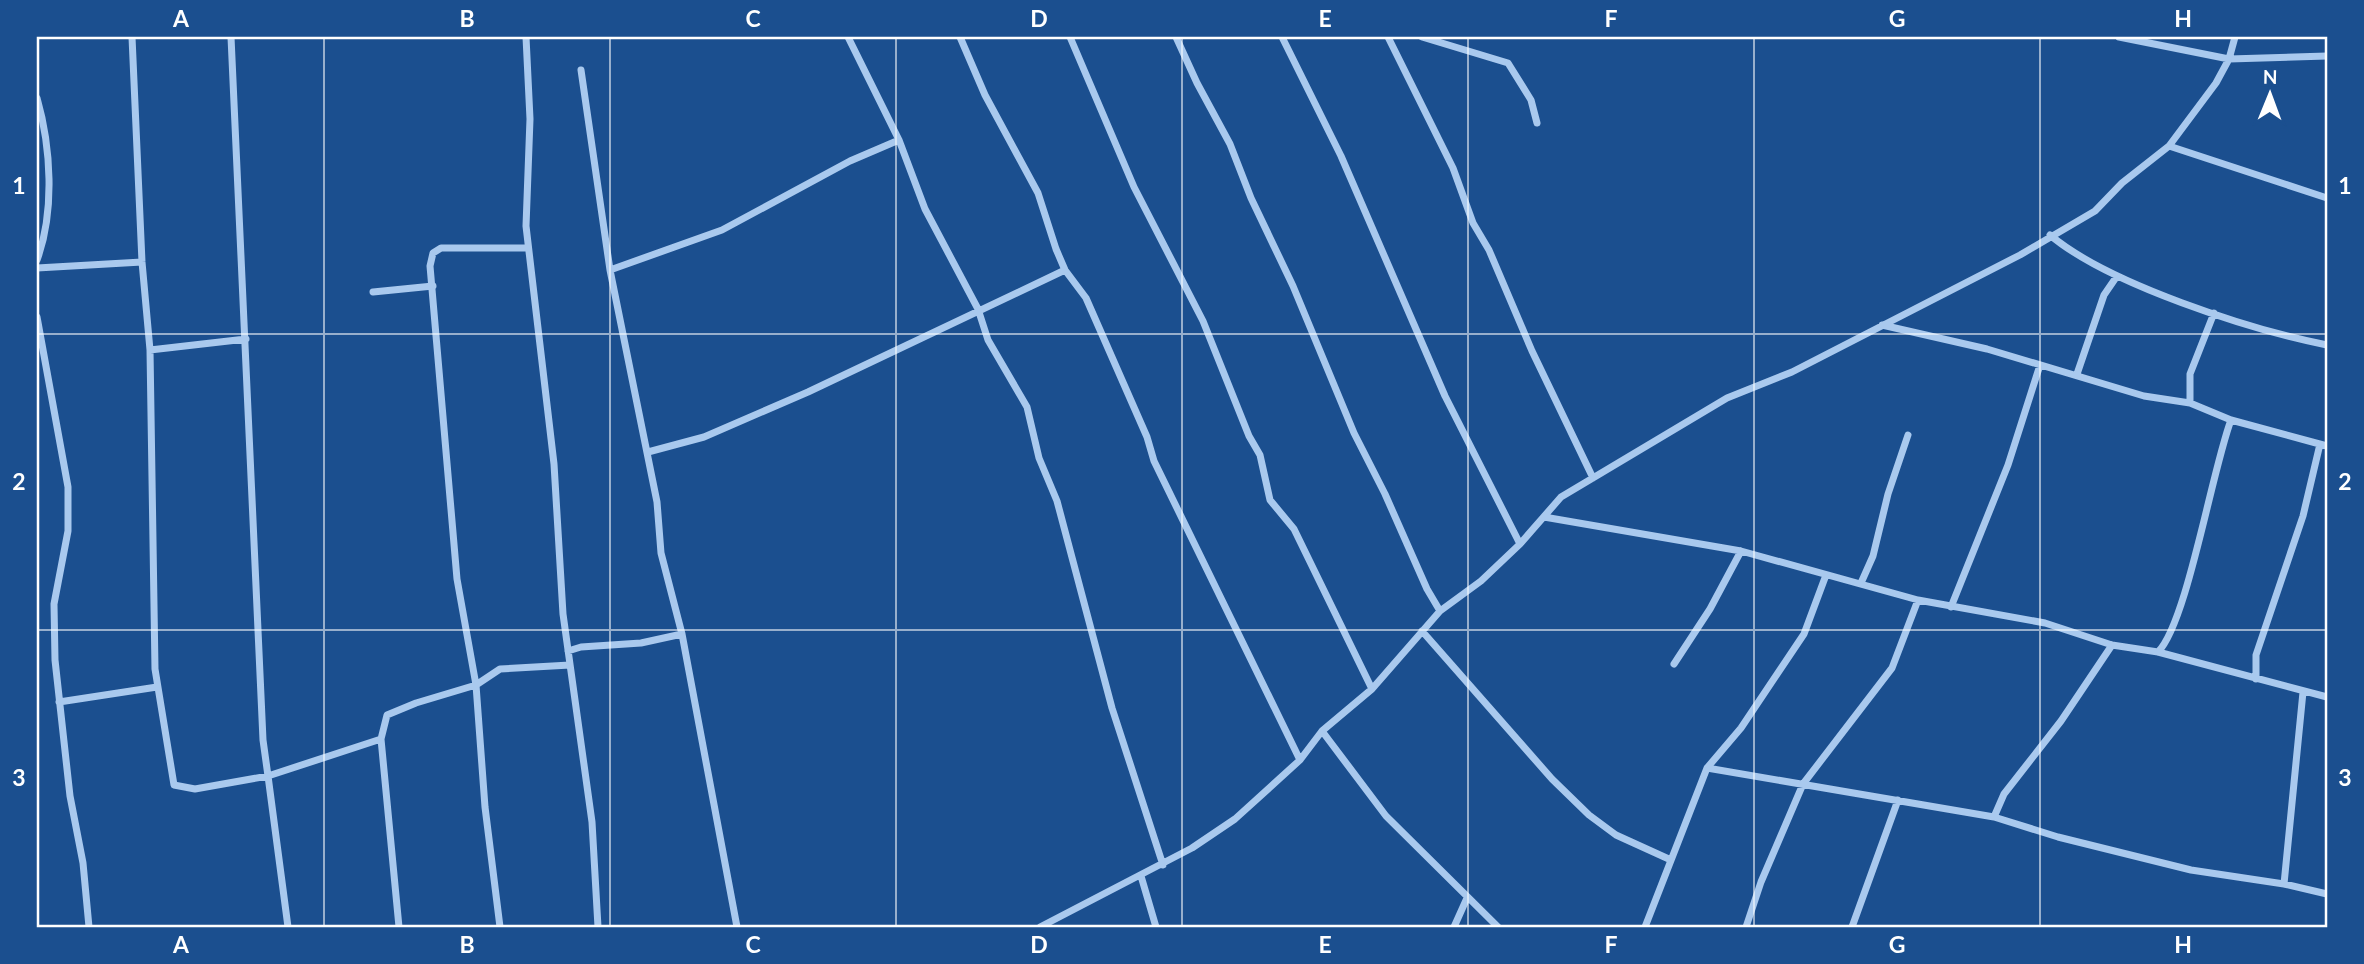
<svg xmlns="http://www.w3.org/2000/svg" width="2364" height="964" font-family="Lato,sans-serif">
  <rect width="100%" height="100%" fill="#1b4f8f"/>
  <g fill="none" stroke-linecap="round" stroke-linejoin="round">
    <!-- street -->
    <path stroke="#a9c9ee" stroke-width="7" d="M 132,37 L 142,262 L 150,350 L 155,669 L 174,785 L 195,789 L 268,776 L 263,740 L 231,37
      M 526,37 L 530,119 L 526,226 L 554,464 L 563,614 L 592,822 L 598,927
      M 848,37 L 899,140 L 925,209 L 978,309 L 988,340 L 1027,407 L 1039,458 L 1057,501 L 1112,708 L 1163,865
      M 960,37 L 985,95 L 1038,193 L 1056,249 L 1065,270 L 1086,298 L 1147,437 L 1154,461 L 1300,760
      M 1070,37 L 1134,187 L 1203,321 L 1249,436 L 1260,455 L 1270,500 L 1294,529 L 1372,689
      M 1176,37 L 1197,83 L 1230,144 L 1251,198 L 1293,286 L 1354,433 L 1385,494 L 1427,589 L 1440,611
      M 1282,37 L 1341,156 L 1445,396 L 1520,544
      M 1388,37 L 1453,168 L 1473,223 L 1489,250 L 1532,351 L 1593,478
      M 1422,37 L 1508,63 L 1531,100 L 1537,123
      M 2119,37 L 2229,59 L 2327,56
      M 581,70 L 610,270
      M 37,98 C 51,147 55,211 37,260
      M 2169,146 L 2327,198
      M 2050,235 C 2108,284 2251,330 2327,345
      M 37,268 L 142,262
      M 373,292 L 433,286
      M 37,317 L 68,487 L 68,531 L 54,604 L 55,660 L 70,796 L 83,863 L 89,927
      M 1882,325 L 1987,349 L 2144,396 L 2190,403 L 2231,420 L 2327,446
      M 150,350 L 246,339
      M 2077,374 L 2104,295 L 2117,276
      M 2190,403 L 2190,374 L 2214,313
      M 648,452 L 704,437 L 808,392 L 1065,270
      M 1544,517 L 1741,551 L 1918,600 L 2045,623 L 2112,645 L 2158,652 L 2327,697
      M 1861,583 L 1873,556 L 1888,494 L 1908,435
      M 1951,607 L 2008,465 L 2040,365
      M 1422,631 L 1552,779 L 1589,815 L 1616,835 L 1671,860
      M 568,651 L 581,647 L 641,643 L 682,634
      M 2158,652 C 2187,623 2212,470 2231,420
      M 1674,664 L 1710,609 L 1741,551
      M 2256,679 L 2256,655 L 2303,516 L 2320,444
      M 2303,692 L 2284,884 L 2327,894
      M 59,702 L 157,687
      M 1322,731 L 1386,816 L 1498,927
      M 381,739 L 399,927
      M 1707,768 L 1994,817 L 2004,794 L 2061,721 L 2112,645
      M 1994,817 L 2058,837 L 2191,870 L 2284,884
      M 1141,876 L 1156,927
      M 288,927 L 268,776 L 381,739 L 387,715 L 416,703 L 476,685 L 500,669 L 570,665
      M 500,927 L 485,807 L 476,685 L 457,579 L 430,266 L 433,253 L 441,248 L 528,248
      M 737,927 L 682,634 L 661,553 L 657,502 L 610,270 L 722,230 L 850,161 L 899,140
      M 1040,927 L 1192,848 L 1235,819 L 1300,760 L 1322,731 L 1372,689 L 1440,611 L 1481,581 L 1520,544 L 1561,497 L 1727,398 L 1792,372 L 2020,255 L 2095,211 L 2122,183 L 2169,146 L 2216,83 L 2229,59 L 2235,37
      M 1454,927 L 1467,898
      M 1645,927 L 1707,768 L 1741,728 L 1804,634 L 1826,575
      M 1746,927 L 1761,882 L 1803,784 L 1892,668 L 1918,600
      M 1852,927 L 1898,800"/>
  </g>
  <!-- grid -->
  <path fill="none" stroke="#fff" stroke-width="2" stroke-opacity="0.55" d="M 324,37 L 324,927M 610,37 L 610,927M 896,37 L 896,927M 1182,37 L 1182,927M 1468,37 L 1468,927M 1754,37 L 1754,927M 2040,37 L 2040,927M 37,334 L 2327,334M 37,630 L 2327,630"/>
  <!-- border -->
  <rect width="2364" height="964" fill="none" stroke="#1b4f8f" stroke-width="77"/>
  <!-- north arrow -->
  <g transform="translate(2270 94) rotate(1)" stroke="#1b4f8f" stroke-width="5" paint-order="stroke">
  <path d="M0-5L12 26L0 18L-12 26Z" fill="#ffffff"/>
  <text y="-10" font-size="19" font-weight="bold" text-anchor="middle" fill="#ffffff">N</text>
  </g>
  <rect x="38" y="38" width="2288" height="888" fill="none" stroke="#fff" stroke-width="2.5"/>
  <g font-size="23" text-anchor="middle" font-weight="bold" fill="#fff">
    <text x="181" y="27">A</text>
    <text x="467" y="27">B</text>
    <text x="753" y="27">C</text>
    <text x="1039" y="27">D</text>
    <text x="1325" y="27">E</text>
    <text x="1611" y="27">F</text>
    <text x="1897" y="27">G</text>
    <text x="2183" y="27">H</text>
    <text x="19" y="194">1</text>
    <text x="2345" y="194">1</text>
    <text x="19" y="490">2</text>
    <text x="2345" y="490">2</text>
    <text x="19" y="786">3</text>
    <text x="2345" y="786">3</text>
    <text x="181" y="953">A</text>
    <text x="467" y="953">B</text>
    <text x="753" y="953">C</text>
    <text x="1039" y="953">D</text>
    <text x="1325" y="953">E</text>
    <text x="1611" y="953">F</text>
    <text x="1897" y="953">G</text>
    <text x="2183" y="953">H</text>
  </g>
</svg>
